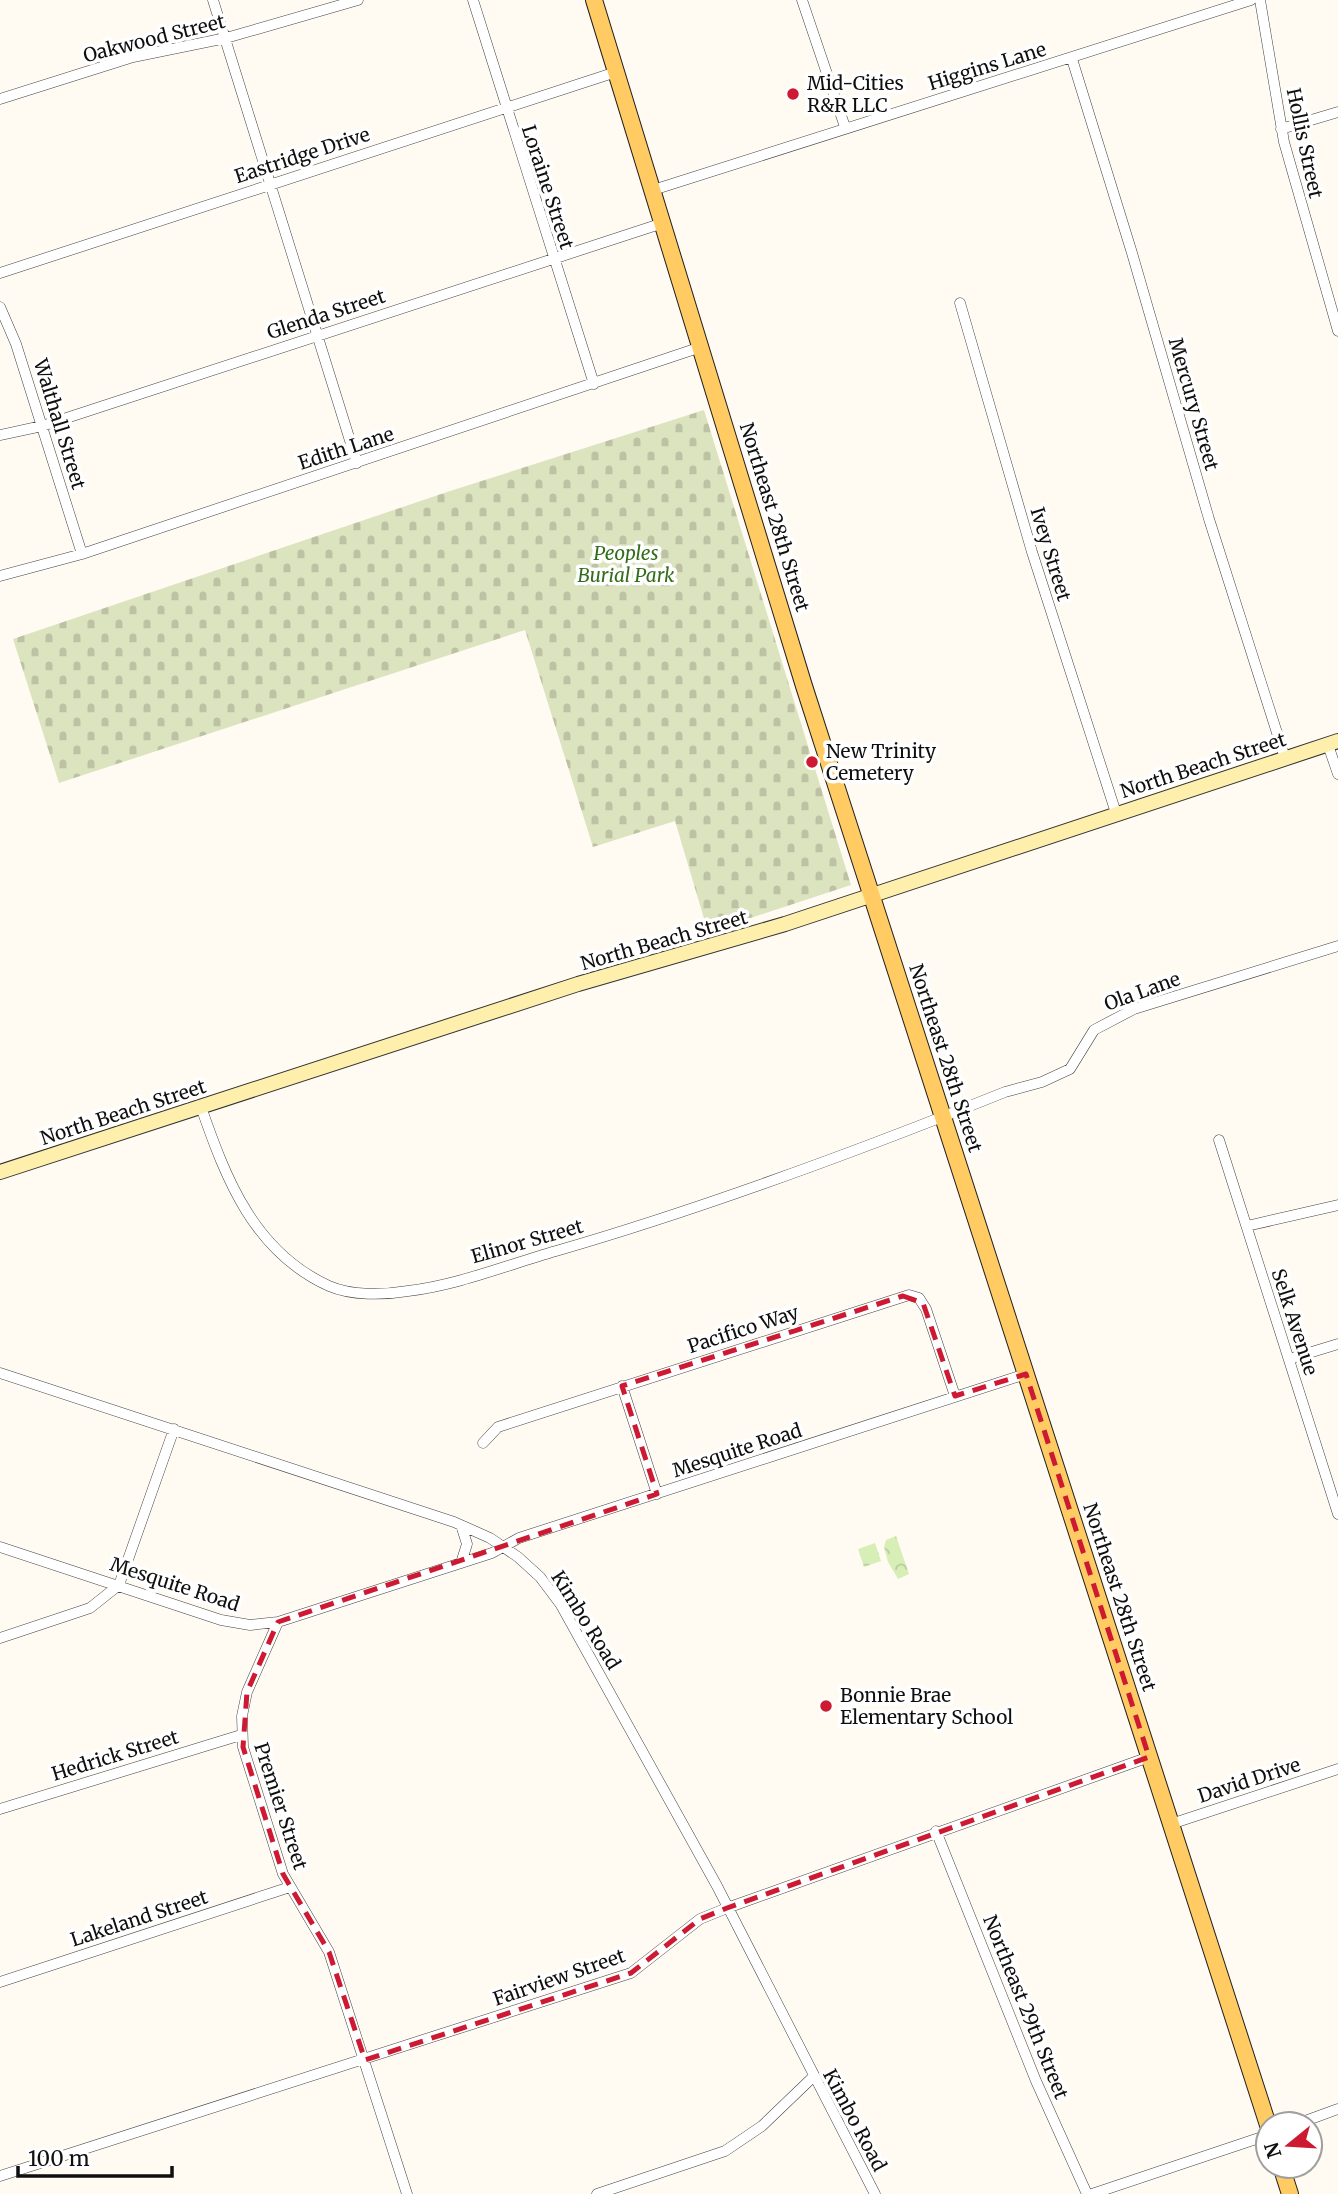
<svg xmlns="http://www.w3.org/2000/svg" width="1338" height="2194" font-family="Merriweather,serif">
  <defs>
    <pattern id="cemetery-stones" width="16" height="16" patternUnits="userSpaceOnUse" patternTransform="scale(1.75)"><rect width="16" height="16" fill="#dce4bf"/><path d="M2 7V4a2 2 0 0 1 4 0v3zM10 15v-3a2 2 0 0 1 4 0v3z" fill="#bcc2a3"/></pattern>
    <pattern id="park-crowns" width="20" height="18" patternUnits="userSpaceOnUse" patternTransform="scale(1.75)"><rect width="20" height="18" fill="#d8eeb7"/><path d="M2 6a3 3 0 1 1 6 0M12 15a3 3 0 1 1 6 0" fill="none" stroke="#b8cb9c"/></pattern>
  </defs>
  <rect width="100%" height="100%" fill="#fffbf2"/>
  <!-- cemetery -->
  <path fill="url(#cemetery-stones)" d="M 704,410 L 851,885 L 708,932 L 675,821 L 593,847 L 525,630 L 59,783 L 13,639 L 447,492 Z"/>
  <!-- park -->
  <path fill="url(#park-crowns)" d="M 896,1536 L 909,1574 L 898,1579 L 888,1562 L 884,1547 L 886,1540 Z
    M 875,1543 L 881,1561 L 864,1567 L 858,1549 Z"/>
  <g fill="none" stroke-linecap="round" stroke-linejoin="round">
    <!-- minor casing -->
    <g stroke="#424242" stroke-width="11">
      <path id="minor" d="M 213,0 L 357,463
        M 473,0 L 594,384
        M 802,0 L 845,127
        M 1260,0 L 1284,142 L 1338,331
        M 1072,59 L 1132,253 L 1209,519 L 1285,758
        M 0,99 L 133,57 L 226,38 L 358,0
        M 1281,129 L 1338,112
        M 653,190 L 1251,0
        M 0,273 L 616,72
        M 960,303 L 1032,552 L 1116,813
        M 0,307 L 16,344 L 82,554
        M 0,435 L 42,426 L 663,223
        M 0,576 L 82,554 L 701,347
        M 1328,745 L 1338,774
        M 201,1107 C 226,1179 254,1252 329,1286 C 352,1296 384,1295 408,1291 C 458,1285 507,1265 556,1251 C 708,1207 858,1151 1005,1092 L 1042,1082 L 1070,1069 L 1094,1030 L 1134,1009 L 1338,946
        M 1219,1140 L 1338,1514
        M 1247,1226 L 1338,1205
        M 1289,1359 L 1338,1344
        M 0,1373 L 454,1522 L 490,1538 L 518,1557 L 540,1577 L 561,1605 L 717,1886 L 875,2194
        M 622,1386 L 657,1494
        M 483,1443 L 498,1427 L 909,1295 L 919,1298 L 926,1309 L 955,1396
        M 461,1525 L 467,1544 L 461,1563
        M 0,1547 L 221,1620 L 250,1625 L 278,1622 L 492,1553 L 519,1538 L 1026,1374
        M 278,1622 L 247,1692 L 242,1716 L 243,1747 L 283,1874 L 329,1952 L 407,2194
        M 0,1638 L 90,1608 L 119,1585 L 174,1429
        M 0,1809 L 241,1735
        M 1171,1824 L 1338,1769
        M 936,1831 L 1036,2081 L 1087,2194
        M 0,1982 L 290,1887
        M 1297,2124 L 1338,2109
        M 0,2176 L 631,1973 L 700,1919 L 727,1908 L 1149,1757
        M 597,2194 L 725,2151 L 762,2126 L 813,2077
        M 1092,2194 L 1268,2135"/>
    </g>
    <!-- secondary casing -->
    <g stroke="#313131" stroke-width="16">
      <path id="secondary" d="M 0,1172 L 578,984 L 785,924 L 1338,741"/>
    </g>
    <!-- primary casing -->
    <g stroke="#202020" stroke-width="18">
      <path id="primary" d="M 594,0 L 804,686 L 1268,2125
        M 1281,2166 L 1290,2194"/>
    </g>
    <!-- minor -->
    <use href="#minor" stroke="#fff" stroke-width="10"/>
    <!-- secondary -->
    <use href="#secondary" stroke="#ffefad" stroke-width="14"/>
    <!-- primary -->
    <use href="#primary" stroke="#ffcb62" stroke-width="16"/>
  </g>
  <!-- marked area -->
  <path fill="none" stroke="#cd1a32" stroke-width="5" stroke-dasharray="14 9" stroke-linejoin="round" d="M 903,1296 L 923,1303 L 955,1396 L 1026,1374 L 1149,1757 L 727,1908 L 700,1919 L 631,1973 L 365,2060 L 329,1952 L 283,1874 L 243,1747 L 247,1692 L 278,1622 L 657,1494 L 622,1386 Z"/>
  <!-- markers -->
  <g fill="#cd1a32" stroke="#fff" stroke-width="2.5">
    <circle cx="793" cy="94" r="7"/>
    <circle cx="812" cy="762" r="7"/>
    <circle cx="826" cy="1706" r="7"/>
  </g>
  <g text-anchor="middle" stroke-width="7" stroke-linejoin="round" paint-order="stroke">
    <!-- street labels -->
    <g font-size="19" fill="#0f0f0f" stroke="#fff">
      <text transform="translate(154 38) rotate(-14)" y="7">Oakwood Street</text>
      <text transform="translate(987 66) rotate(-17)" y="7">Higgins Lane</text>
      <text transform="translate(1305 143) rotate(78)" y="7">Hollis Street</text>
      <text transform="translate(302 155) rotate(-18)" y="7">Eastridge Drive</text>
      <text transform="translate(548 187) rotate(72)" y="7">Loraine Street</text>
      <text transform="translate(326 314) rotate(-18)" y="7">Glenda Street</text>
      <text transform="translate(1194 404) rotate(74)" y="7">Mercury Street</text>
      <text transform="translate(60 424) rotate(73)" y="7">Walthall Street</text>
      <text transform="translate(346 448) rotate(-18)" y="7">Edith Lane</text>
      <text transform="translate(775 517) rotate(73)" y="7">Northeast 28th Street</text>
      <text transform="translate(1051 554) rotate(73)" y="7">Ivey Street</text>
      <text transform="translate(1203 765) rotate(-18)" y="7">North Beach Street</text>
      <text transform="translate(664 940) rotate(-16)" y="7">North Beach Street</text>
      <text transform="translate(1142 991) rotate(-20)" y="7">Ola Lane</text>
      <text transform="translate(946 1058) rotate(72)" y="7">Northeast 28th Street</text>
      <text transform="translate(123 1112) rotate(-18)" y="7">North Beach Street</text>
      <text transform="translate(527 1241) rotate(-16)" y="7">Elinor Street</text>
      <text transform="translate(1295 1322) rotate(72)" y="7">Selk Avenue</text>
      <text transform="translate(743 1329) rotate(-18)" y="7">Pacifico Way</text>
      <text transform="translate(737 1450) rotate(-18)" y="7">Mesquite Road</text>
      <text transform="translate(175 1584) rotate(18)" y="7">Mesquite Road</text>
      <text transform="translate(1120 1597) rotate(72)" y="7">Northeast 28th Street</text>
      <text transform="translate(586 1620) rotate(58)" y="7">Kimbo Road</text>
      <text transform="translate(115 1755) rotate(-17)" y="7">Hedrick Street</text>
      <text transform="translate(1249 1780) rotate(-18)" y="7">David Drive</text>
      <text transform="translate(281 1806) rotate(72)" y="7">Premier Street</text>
      <text transform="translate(139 1918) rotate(-18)" y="7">Lakeland Street</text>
      <text transform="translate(559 1977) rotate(-19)" y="7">Fairview Street</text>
      <text transform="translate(1026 2007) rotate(68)" y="7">Northeast 29th Street</text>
      <text transform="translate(855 2120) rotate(62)" y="7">Kimbo Road</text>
    </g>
    <!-- poi labels -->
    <g font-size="19" fill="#0f0f0f" stroke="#fff" text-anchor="start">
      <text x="807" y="90">Mid-Cities<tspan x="807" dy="22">R&amp;R LLC</tspan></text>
      <text x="826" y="758">New Trinity<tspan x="826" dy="22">Cemetery</tspan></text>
      <text x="840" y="1702">Bonnie Brae<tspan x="840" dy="22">Elementary School</tspan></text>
    </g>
    <!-- park labels -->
    <g font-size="19" font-style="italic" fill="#326e19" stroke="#fff">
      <text x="626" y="560">Peoples<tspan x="626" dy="22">Burial Park</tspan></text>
    </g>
  </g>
  <!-- north arrow -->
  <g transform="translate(1289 2145) rotate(252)"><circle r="33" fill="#ffffff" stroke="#9f9f9f" stroke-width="2"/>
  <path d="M0-5L12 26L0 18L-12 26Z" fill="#cd1a32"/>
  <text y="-10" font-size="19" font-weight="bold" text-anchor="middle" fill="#0f0f0f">N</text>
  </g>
  <!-- scale -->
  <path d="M18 2166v10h154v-10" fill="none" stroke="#0f0f0f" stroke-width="3.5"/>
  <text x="28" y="2166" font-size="21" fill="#0f0f0f" stroke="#ffffff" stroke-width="5" paint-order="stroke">100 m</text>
</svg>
